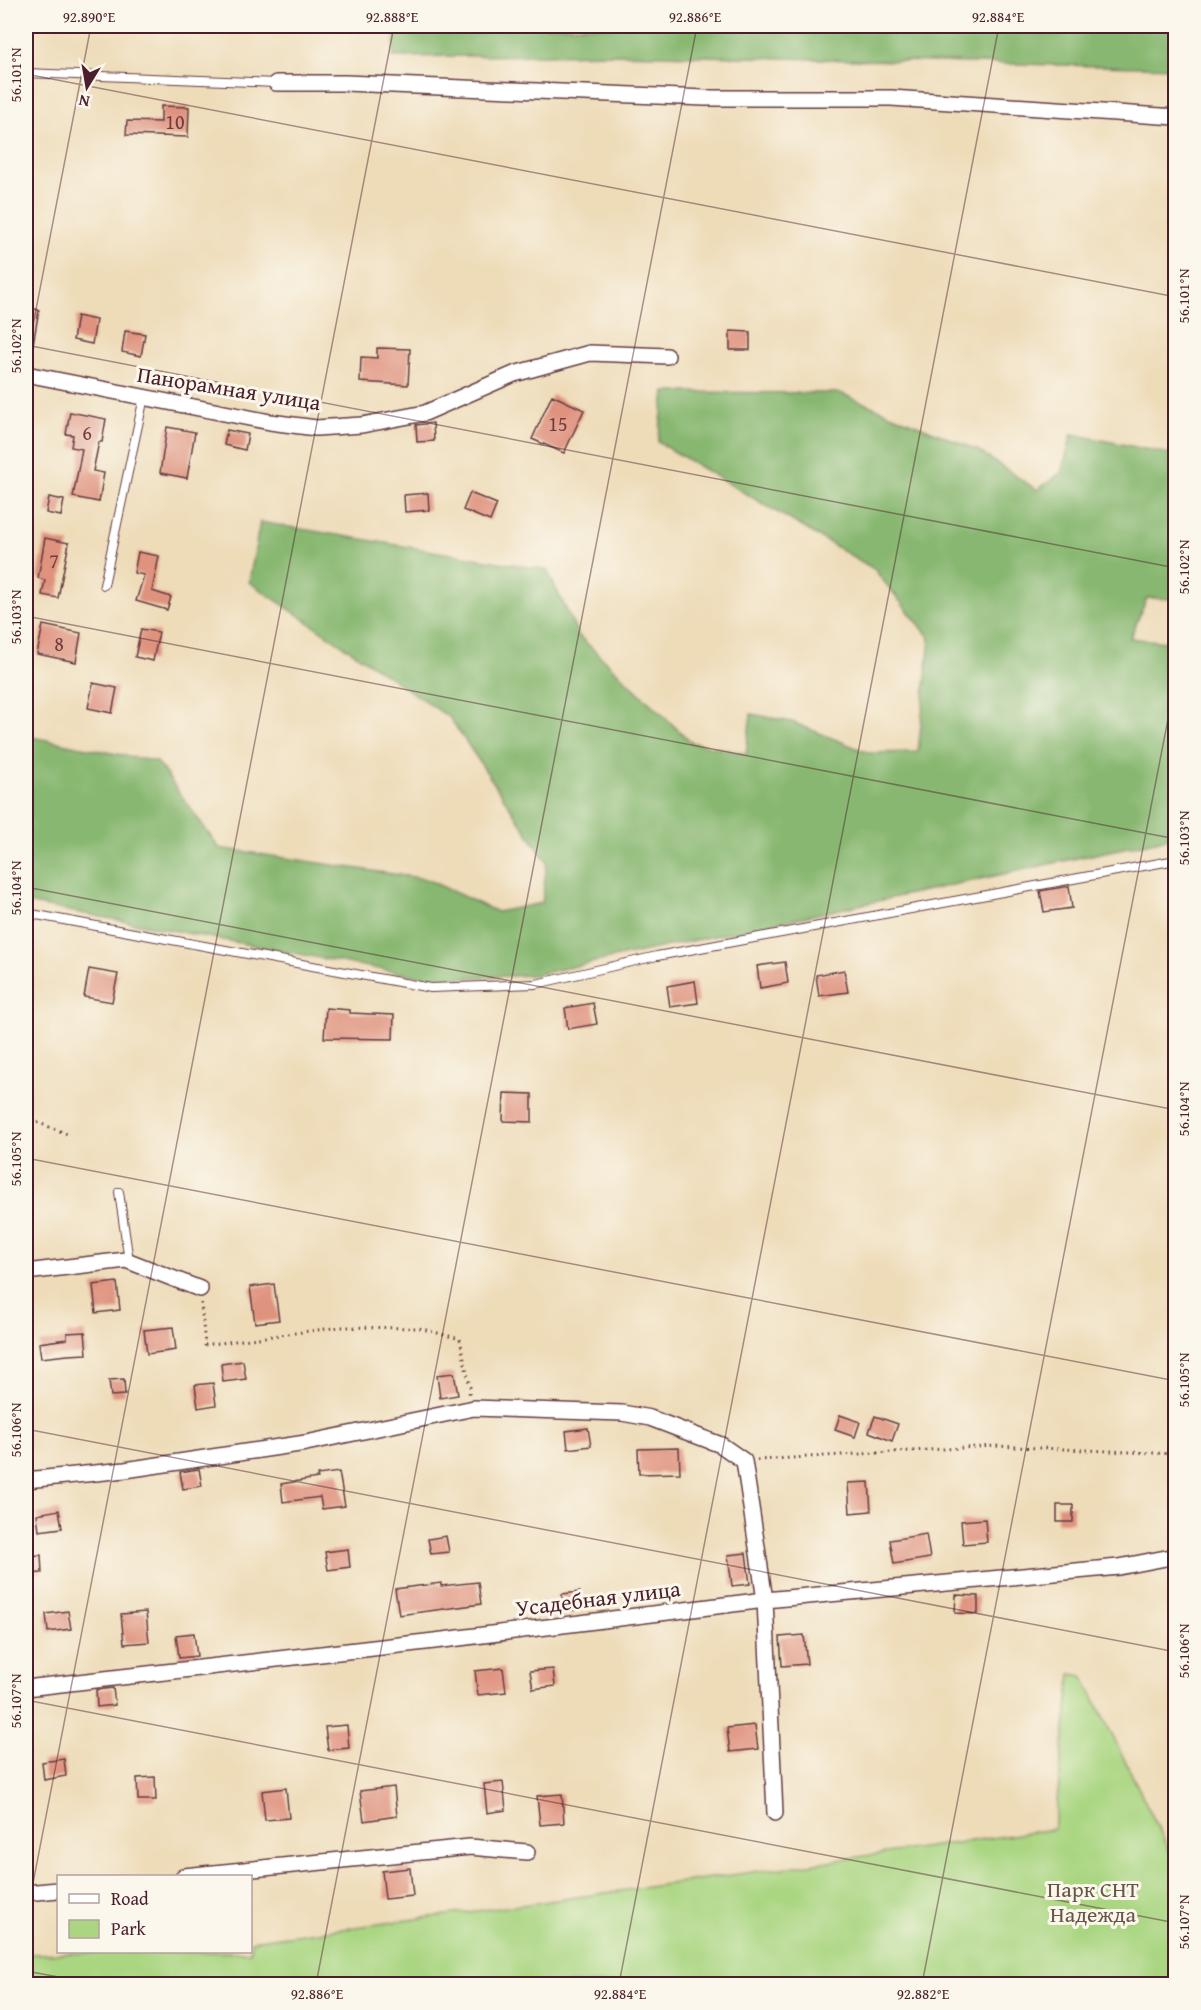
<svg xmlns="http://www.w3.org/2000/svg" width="1201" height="2010" font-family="'Gentium Book Plus',serif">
  <rect width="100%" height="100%" fill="#fbf7ec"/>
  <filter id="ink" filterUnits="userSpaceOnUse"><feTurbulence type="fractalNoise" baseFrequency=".0167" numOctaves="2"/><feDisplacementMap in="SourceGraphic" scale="12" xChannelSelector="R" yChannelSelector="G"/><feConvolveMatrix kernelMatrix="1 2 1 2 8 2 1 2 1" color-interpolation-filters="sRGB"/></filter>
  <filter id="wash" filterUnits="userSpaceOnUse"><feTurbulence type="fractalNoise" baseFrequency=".008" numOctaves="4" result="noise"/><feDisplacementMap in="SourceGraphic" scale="24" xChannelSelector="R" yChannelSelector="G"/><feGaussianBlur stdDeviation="1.35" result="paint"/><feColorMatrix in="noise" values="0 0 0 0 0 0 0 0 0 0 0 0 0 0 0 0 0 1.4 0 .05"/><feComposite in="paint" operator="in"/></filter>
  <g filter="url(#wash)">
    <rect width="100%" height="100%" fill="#eedcb9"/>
    <!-- green -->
    <path fill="#aad682" stroke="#7a7a56" stroke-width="1.5" d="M 1071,1674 L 1083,1676 L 1175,1862 L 1175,1984 L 26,1984 L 26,1954 L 138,1952 L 250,1952 L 251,1941 L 529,1904 L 1054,1829 Z"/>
    <!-- forest -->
    <path fill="#87b770" stroke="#686b4e" stroke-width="1.5" d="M 396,26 L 1168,26 L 1175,47 L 1175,68 L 617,54 L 393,57 Z
      M 665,392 L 840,393 L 977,450 L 1037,490 L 1062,472 L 1072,434 L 1175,455 L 1175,599 L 1147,598 L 1130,638 L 1175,643 L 1175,837 L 534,975 L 433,979 L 26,903 L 26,736 L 157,762 L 219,848 L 426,879 L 497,912 L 542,903 L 547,862 L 450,718 L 249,582 L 260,522 L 547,570 L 579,636 L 691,742 L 746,754 L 751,714 L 792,722 L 869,753 L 918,752 L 930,638 L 874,569 L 658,442 Z"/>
    <g id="blocks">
      <!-- building -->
      <path fill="#df927e" d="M 161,106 L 189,107 L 188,137 L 126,135 L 127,121 L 161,122 Z
        M 26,307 L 39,310 L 32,350 L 26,349 Z
        M 77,316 L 96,320 L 92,344 L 73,340 Z
        M 125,331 L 145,334 L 141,356 L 122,352 Z
        M 730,331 L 750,332 L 750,350 L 730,350 Z
        M 377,348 L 410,349 L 408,385 L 360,382 L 361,357 L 377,358 Z
        M 552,395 L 584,410 L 564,453 L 532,439 Z
        M 70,412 L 106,419 L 102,442 L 99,442 L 93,471 L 104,473 L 99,502 L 73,497 L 82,449 L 71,447 L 73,435 L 66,434 Z
        M 433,423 L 434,441 L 417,442 L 416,425 Z
        M 167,427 L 195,432 L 187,478 L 160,473 Z
        M 227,430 L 248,434 L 245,450 L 224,445 Z
        M 428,493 L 429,510 L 405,512 L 404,495 Z
        M 470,493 L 497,504 L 490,521 L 463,510 Z
        M 49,497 L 64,500 L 61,516 L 46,513 Z
        M 45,538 L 69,543 L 58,598 L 42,595 L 45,580 L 38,578 Z
        M 138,552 L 159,556 L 152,591 L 171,597 L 167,610 L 136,601 L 144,575 L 134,573 Z
        M 43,625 L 81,633 L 76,662 L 37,654 Z
        M 141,629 L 159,632 L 153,661 L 135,657 Z
        M 93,683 L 117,688 L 112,713 L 88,708 Z
        M 1069,886 L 1072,908 L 1044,912 L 1040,891 Z
        M 785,962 L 788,983 L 760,988 L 757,966 Z
        M 89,969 L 118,974 L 112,1002 L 84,997 Z
        M 844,970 L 848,992 L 819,996 L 816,975 Z
        M 695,981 L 698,1003 L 670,1007 L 667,986 Z
        M 593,1003 L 597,1024 L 568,1029 L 565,1008 Z
        M 326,1008 L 350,1010 L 350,1013 L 394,1015 L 393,1039 L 324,1038 Z
        M 504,1093 L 532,1094 L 532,1122 L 503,1121 Z
        M 117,1282 L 120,1310 L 96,1313 L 93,1285 Z
        M 274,1284 L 279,1320 L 255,1323 L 250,1287 Z
        M 173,1327 L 176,1350 L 147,1354 L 144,1330 Z
        M 85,1332 L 87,1354 L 68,1355 L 41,1358 L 39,1343 L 67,1339 L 67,1333 Z
        M 243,1361 L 246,1379 L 223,1382 L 221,1364 Z
        M 454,1373 L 458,1395 L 440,1398 L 437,1375 Z
        M 124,1379 L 125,1395 L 111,1396 L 109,1380 Z
        M 213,1383 L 216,1405 L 198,1408 L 195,1385 Z
        M 840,1415 L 860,1422 L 855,1437 L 835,1430 Z
        M 875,1416 L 898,1424 L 892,1441 L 869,1432 Z
        M 588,1428 L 591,1446 L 568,1449 L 566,1431 Z
        M 679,1448 L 680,1473 L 639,1474 L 638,1449 Z
        M 199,1469 L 202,1486 L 183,1489 L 180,1472 Z
        M 339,1472 L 345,1506 L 322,1509 L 320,1497 L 283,1502 L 281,1484 L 318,1478 L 317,1475 Z
        M 869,1482 L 871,1511 L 850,1513 L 848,1483 Z
        M 1057,1505 L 1073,1505 L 1073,1522 L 1057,1522 Z
        M 59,1510 L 62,1528 L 39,1531 L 37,1514 Z
        M 985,1519 L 987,1542 L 963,1544 L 961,1521 Z
        M 926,1534 L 930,1558 L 894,1564 L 890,1540 Z
        M 446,1536 L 449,1552 L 431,1554 L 428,1539 Z
        M 348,1549 L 350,1567 L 328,1570 L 325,1552 Z
        M 746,1553 L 750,1584 L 732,1586 L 728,1555 Z
        M 41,1555 L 42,1573 L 26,1574 L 26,1556 Z
        M 478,1582 L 481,1604 L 399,1615 L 395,1589 L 441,1583 L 441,1586 Z
        M 580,1592 L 582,1609 L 564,1612 L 562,1594 Z
        M 956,1595 L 978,1596 L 978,1614 L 955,1613 Z
        M 68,1611 L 71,1629 L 48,1632 L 46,1614 Z
        M 146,1612 L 149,1642 L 124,1644 L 121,1614 Z
        M 194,1633 L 197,1656 L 179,1658 L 176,1635 Z
        M 804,1635 L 807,1664 L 782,1666 L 780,1637 Z
        M 503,1668 L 506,1692 L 478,1695 L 475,1671 Z
        M 553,1669 L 555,1686 L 533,1689 L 530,1671 Z
        M 113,1688 L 115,1705 L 97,1707 L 96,1690 Z
        M 347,1725 L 349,1748 L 328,1750 L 325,1727 Z
        M 755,1725 L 758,1749 L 730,1752 L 727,1728 Z
        M 64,1759 L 66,1776 L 44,1780 L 42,1762 Z
        M 155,1777 L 156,1800 L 138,1800 L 137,1778 Z
        M 503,1782 L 506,1810 L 487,1813 L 484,1784 Z
        M 394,1787 L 397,1816 L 364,1821 L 360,1791 Z
        M 286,1788 L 289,1818 L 265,1820 L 262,1791 Z
        M 562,1794 L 564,1823 L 540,1825 L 537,1796 Z
        M 410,1868 L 413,1896 L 385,1899 L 382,1871 Z"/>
    </g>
  </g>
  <g filter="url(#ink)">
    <use href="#blocks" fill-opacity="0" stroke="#633b40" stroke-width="1.5"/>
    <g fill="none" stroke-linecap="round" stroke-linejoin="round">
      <!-- lane casing -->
      <g stroke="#633b40" stroke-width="10">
        <path id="lane" d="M 26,73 L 276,83
          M 104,585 L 144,397
          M 26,913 L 431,988 L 536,984 L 657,956 L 1176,860
          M 119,1192 L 129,1261"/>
      </g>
      <!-- street casing -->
      <g stroke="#633b40" stroke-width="18">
        <path id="street" d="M 276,83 L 345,83 L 705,98 L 891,98 L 1176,117
          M 26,374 L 270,422 L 316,428 L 362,425 L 425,413 L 514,374 L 590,353 L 667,356
          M 26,1272 L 126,1260 L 200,1289
          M 26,1480 L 125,1470 L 306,1443 L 474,1408 L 622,1413 L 650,1418 L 721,1445 L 744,1461 L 765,1600 L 775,1813
          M 26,1688 L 443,1640 L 765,1600 L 1119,1567 L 1176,1556
          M 184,1876 L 470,1847 L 527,1852
          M 26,1893 L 58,1890"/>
      </g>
      <!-- path -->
      <path stroke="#633b40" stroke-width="3" stroke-dasharray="1.5 4.5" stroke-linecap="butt" d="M 26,997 L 34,994
        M 26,1118 L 70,1135
        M 201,1303 L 205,1345 L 340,1327 L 419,1328 L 460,1339 L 470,1387 L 469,1395
        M 757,1460 L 995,1446 L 1176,1454"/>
      <!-- lane -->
      <use href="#lane" stroke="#fff" stroke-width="8"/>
      <!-- street -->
      <use href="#street" stroke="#fff" stroke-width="15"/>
    </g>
  </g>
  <!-- ticks -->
  <path fill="none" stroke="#4a1f2b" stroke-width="1.5" stroke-opacity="0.45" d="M 1172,26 L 1176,26M 26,74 L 1176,297M 26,345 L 1176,568M 26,361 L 91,26M 26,616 L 1176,839M 26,887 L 1176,1110M 26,1158 L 1176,1381M 26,1429 L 1176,1652M 26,1700 L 1176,1923M 26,1919 L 394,26M 26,1971 L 97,1984M 316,1984 L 697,26M 619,1984 L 999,26M 922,1984 L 1176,678"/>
  <g text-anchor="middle" stroke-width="6" stroke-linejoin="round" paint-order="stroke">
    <!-- number labels -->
    <g font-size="20" fill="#6f3c40">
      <text x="175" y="129">10</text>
      <text x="558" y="431">15</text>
      <text x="87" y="440">6</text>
      <text x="54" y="568">7</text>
      <text x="59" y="651">8</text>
    </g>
    <!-- street labels -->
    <g font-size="22" fill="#4a1f2b" stroke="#fbf7ec">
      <text transform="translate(229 388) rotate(9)" y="8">Панорамная улица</text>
      <text transform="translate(598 1598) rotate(-7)" y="8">Усадебная улица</text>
    </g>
    <!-- park labels -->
    <g font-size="22" fill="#675645" stroke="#fbf7ec">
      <text x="1093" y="1897">Парк СНТ<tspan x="1093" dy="25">Надежда</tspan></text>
    </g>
  </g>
  <!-- margin -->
  <rect width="1201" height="2010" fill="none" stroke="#fbf7ec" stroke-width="66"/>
  <!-- legend -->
  <rect x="57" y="1875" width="195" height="78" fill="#fbf7ec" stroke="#b4a19f" stroke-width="1.5"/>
  <rect x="69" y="1894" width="30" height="9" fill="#ffffff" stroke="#b4a19f" stroke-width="1.5"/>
  <text x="111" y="1905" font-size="18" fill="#4a1f2b">Road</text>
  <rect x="69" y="1920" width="30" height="18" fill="#aad682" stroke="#b4a19f" stroke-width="1.5"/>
  <text x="111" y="1935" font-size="18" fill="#4a1f2b">Park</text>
  <!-- north arrow -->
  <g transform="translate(87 87) rotate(191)" stroke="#fbf7ec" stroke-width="4.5" paint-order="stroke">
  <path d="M0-4.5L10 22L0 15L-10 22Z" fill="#4a1f2b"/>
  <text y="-9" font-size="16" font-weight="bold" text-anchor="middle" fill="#4a1f2b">N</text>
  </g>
  <rect x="33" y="33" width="1135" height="1944" fill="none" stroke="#4a1f2b" stroke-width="2"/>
  <g font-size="15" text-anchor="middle" fill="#4a1f2b">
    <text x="89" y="22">92.890°E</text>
    <text x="392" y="22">92.888°E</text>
    <text x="695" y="22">92.886°E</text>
    <text x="998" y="22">92.884°E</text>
    <text transform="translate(16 75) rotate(-90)" y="5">56.101°N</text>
    <text transform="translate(1184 296) rotate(-90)" y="5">56.101°N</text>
    <text transform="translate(16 346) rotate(-90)" y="5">56.102°N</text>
    <text transform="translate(1184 567) rotate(-90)" y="5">56.102°N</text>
    <text transform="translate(16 617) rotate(-90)" y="5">56.103°N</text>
    <text transform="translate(1184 838) rotate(-90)" y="5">56.103°N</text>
    <text transform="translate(16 888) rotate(-90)" y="5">56.104°N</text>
    <text transform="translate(1184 1109) rotate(-90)" y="5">56.104°N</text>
    <text transform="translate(16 1159) rotate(-90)" y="5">56.105°N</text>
    <text transform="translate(1184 1380) rotate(-90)" y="5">56.105°N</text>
    <text transform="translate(16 1430) rotate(-90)" y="5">56.106°N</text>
    <text transform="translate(1184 1651) rotate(-90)" y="5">56.106°N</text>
    <text transform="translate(16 1701) rotate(-90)" y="5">56.107°N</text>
    <text transform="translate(1184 1922) rotate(-90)" y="5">56.107°N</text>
    <text x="317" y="1999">92.886°E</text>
    <text x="620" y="1999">92.884°E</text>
    <text x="923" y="1999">92.882°E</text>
  </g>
</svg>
